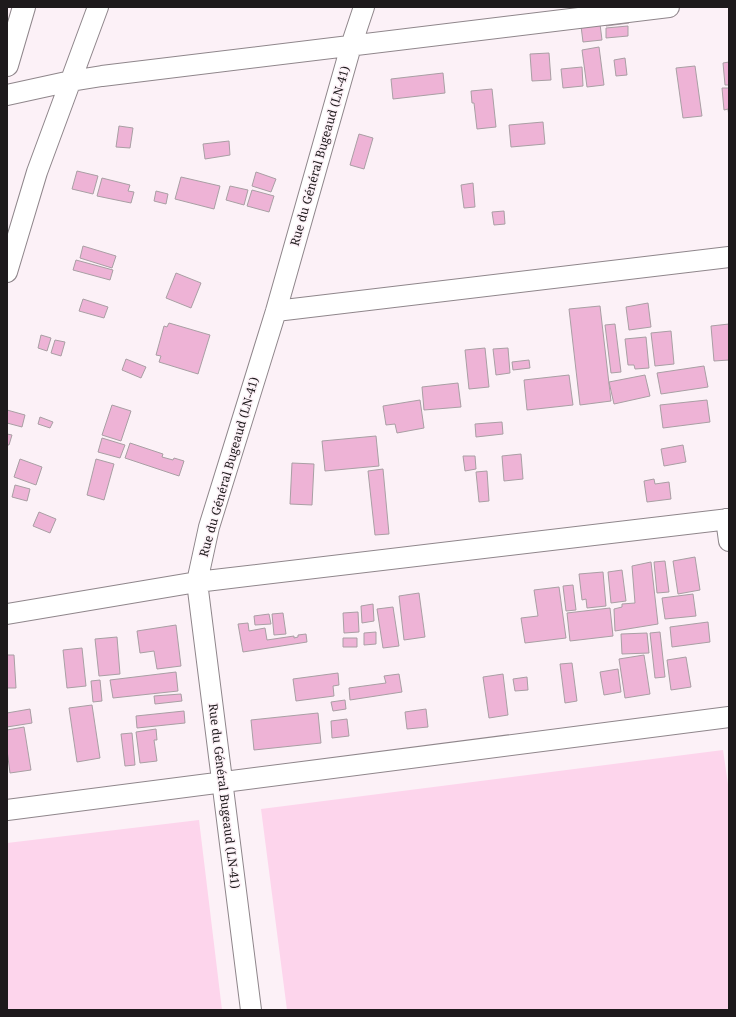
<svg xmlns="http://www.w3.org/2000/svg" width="736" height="1017" font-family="'Noto Serif',serif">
  <rect width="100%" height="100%" fill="#fcf1f7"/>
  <!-- green -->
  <path fill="#fdd5ec" d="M 723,750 L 729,791 L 729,1010 L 287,1010 L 261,809 Z
    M 199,820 L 222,1010 L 7,1010 L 7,843 Z"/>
  <!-- building -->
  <path fill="#eeb3d6" stroke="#a99fa4" d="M 628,16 L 629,23 L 606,26 L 605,20 Z
    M 600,24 L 602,40 L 583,42 L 581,26 Z
    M 628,26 L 628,36 L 606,38 L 606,28 Z
    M 599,47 L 604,85 L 587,87 L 582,50 Z
    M 549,53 L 551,80 L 532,81 L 530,54 Z
    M 625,58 L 627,75 L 616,76 L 614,60 Z
    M 729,62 L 729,85 L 725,85 L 723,63 Z
    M 695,66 L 702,116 L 683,118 L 676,68 Z
    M 582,67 L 583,86 L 563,88 L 561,69 Z
    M 443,73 L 445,93 L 393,99 L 391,79 Z
    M 722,88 L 729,88 L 729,117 L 728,109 L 724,110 Z
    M 492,89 L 496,127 L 477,129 L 474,103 L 472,103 L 471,91 Z
    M 543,122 L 545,144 L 511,147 L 509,125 Z
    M 119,126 L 133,128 L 130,148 L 116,147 Z
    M 359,134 L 373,138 L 364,169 L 350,165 Z
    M 229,141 L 230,155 L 205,159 L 203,144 Z
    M 77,171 L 98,176 L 93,194 L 72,189 Z
    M 256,172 L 276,179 L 271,192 L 252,186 Z
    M 181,177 L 220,186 L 214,209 L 175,199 Z
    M 102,178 L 130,185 L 128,191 L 134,192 L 131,203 L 97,196 Z
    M 473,183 L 475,207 L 464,208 L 461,185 Z
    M 230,186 L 248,190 L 244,205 L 226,200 Z
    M 252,190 L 274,196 L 269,212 L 247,206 Z
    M 156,191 L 168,194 L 166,204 L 154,201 Z
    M 504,211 L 505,224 L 494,225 L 492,212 Z
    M 83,246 L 116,256 L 112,268 L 80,258 Z
    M 76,260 L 113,270 L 110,280 L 73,270 Z
    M 176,273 L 201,283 L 191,308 L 166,298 Z
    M 83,299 L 108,307 L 104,318 L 79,311 Z
    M 648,303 L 651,327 L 629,330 L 626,307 Z
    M 600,306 L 611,401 L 580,405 L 569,309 Z
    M 169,323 L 210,335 L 198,374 L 159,362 L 161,356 L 156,355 L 164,326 L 167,327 Z
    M 615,324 L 621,372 L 611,373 L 605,325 Z
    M 729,324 L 729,360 L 714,361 L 711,326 Z
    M 671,331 L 674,364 L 655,366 L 651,333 Z
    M 41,335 L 51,338 L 47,351 L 38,348 Z
    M 646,337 L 649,368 L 635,369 L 634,365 L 628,365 L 625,339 Z
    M 55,340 L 65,342 L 61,356 L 51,353 Z
    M 485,348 L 489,387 L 469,389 L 465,350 Z
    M 508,348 L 510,373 L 496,375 L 493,349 Z
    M 126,359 L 146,367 L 141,378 L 122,370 Z
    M 529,360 L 530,368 L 513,370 L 512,362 Z
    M 704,366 L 708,387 L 661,394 L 657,373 Z
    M 569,375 L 573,405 L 527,410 L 524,380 Z
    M 645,375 L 650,396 L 614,404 L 609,382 Z
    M 458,383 L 461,407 L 424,410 L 422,387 Z
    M 420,400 L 424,428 L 397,433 L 395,424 L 386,425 L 383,406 Z
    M 707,400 L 710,422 L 663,428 L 660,405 Z
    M 112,405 L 131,411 L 121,441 L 102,435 Z
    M 7,410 L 25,415 L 22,427 L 7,423 Z
    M 40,417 L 53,422 L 50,428 L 38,424 Z
    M 502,422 L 503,434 L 476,437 L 475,424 Z
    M 7,434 L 12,435 L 9,445 L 7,445 Z
    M 376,436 L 379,466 L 325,471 L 322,441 Z
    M 102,438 L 125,445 L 120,458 L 98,452 Z
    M 130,443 L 163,454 L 162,457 L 173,460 L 174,458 L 184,461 L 179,476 L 125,458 Z
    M 683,445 L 686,462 L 664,466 L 661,449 Z
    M 521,454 L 523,479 L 504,481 L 502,456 Z
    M 463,456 L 475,456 L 476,469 L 465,471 Z
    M 20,459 L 42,467 L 36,485 L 14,477 Z
    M 96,459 L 114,464 L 104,500 L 87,495 Z
    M 292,463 L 314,464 L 312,505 L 290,504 Z
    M 383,469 L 389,534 L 375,535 L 368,471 Z
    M 487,471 L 489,501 L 479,502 L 476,472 Z
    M 654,479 L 655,484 L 669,482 L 671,499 L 647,502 L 644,481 Z
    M 15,485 L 30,489 L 27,501 L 12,497 Z
    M 39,512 L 56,519 L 50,533 L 33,526 Z
    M 695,557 L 700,590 L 678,594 L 673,561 Z
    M 665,561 L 669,592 L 657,593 L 654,562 Z
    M 651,562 L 658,624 L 615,631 L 614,609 L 622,607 L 622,604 L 635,603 L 632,566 Z
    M 622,570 L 626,601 L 611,603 L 608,572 Z
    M 603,572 L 606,606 L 587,608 L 586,599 L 582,600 L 579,574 Z
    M 573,585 L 576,610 L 566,611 L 563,586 Z
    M 559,587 L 566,638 L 525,643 L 521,618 L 538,616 L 534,590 Z
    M 419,593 L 425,637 L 404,640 L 399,596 Z
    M 693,594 L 696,616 L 665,619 L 662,598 Z
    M 373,604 L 374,621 L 362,623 L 361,606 Z
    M 393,607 L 399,646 L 383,648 L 377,609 Z
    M 610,608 L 613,636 L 570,641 L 567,613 Z
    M 358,612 L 359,632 L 344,633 L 343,613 Z
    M 283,613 L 286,634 L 274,635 L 272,614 Z
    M 269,614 L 271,624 L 255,625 L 254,616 Z
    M 708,622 L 710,642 L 672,647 L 670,627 Z
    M 248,623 L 249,631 L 265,628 L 267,640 L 294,636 L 294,638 L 298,637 L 298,635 L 306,634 L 307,642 L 243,652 L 238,624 Z
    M 176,625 L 181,666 L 157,669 L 154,651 L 140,653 L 137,631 Z
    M 376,632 L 376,644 L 364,645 L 364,633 Z
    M 660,632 L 665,677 L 655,678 L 650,633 Z
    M 647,633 L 649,653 L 622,654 L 621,634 Z
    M 117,637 L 120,674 L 99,676 L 95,639 Z
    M 343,638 L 357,638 L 357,647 L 343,647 Z
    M 82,648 L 86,686 L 67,688 L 63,650 Z
    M 7,655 L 14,655 L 16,688 L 7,688 Z
    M 644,655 L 650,694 L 625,698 L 619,659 Z
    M 686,657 L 691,687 L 671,690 L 667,660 Z
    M 572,663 L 577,701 L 565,703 L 560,664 Z
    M 618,669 L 621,692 L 604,695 L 600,672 Z
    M 176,672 L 178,691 L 113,698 L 110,680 Z
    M 338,673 L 339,685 L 333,686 L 334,696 L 296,701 L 293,679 Z
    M 399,674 L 402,692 L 350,700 L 349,688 L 386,683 L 384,676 Z
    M 503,674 L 508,715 L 489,718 L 483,677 Z
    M 527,677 L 528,690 L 515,691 L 513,679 Z
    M 100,680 L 102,701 L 93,702 L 91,681 Z
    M 181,694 L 182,701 L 155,704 L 154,696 Z
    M 345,700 L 346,709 L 333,711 L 331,702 Z
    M 92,705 L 100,758 L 77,762 L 69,708 Z
    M 30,709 L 32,723 L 7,727 L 7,713 Z
    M 426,709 L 428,727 L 407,729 L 405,712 Z
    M 184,711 L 185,723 L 137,728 L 136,716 Z
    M 318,713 L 321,743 L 254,750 L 251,720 Z
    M 347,719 L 349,736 L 332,738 L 331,721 Z
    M 24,727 L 31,770 L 10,773 L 7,750 L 7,730 Z
    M 156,729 L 157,740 L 154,740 L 157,761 L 140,763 L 136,732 Z
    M 132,733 L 135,765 L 125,766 L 121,734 Z"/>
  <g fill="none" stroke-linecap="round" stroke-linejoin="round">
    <!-- minor casing -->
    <g stroke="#8f868b" stroke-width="22">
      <path id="minor" d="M 7,95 L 71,81 L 102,76 L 669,7
        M 7,272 L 37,172 L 98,7
        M 276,311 L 729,257
        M 726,519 L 729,541
        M 7,614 L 197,582 L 729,519
        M 7,810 L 729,717
        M 251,1010 L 197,582 L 209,527 L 276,311 L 351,46 L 364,7"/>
    </g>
    <!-- tertiary casing -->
    <g stroke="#8f868b" stroke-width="24">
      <path id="tertiary" d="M 7,65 L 24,7"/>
    </g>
    <!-- minor -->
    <use href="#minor" stroke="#fff" stroke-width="20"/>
    <!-- tertiary -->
    <use href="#tertiary" stroke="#fff" stroke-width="22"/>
  </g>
  <g text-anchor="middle" stroke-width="3" stroke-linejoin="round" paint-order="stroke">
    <!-- street labels -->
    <g font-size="12" fill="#1e1a1c" stroke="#fcf1f7">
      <text transform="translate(320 156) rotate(-74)" y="4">Rue du Général Bugeaud (LN-41)</text>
      <text transform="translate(229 467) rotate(-74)" y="4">Rue du Général Bugeaud (LN-41)</text>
      <text transform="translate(224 796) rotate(83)" y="4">Rue du Général Bugeaud (LN-41)</text>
    </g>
  </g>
  <!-- border -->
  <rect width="736" height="1017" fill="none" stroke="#1e1a1c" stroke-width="16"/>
</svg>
